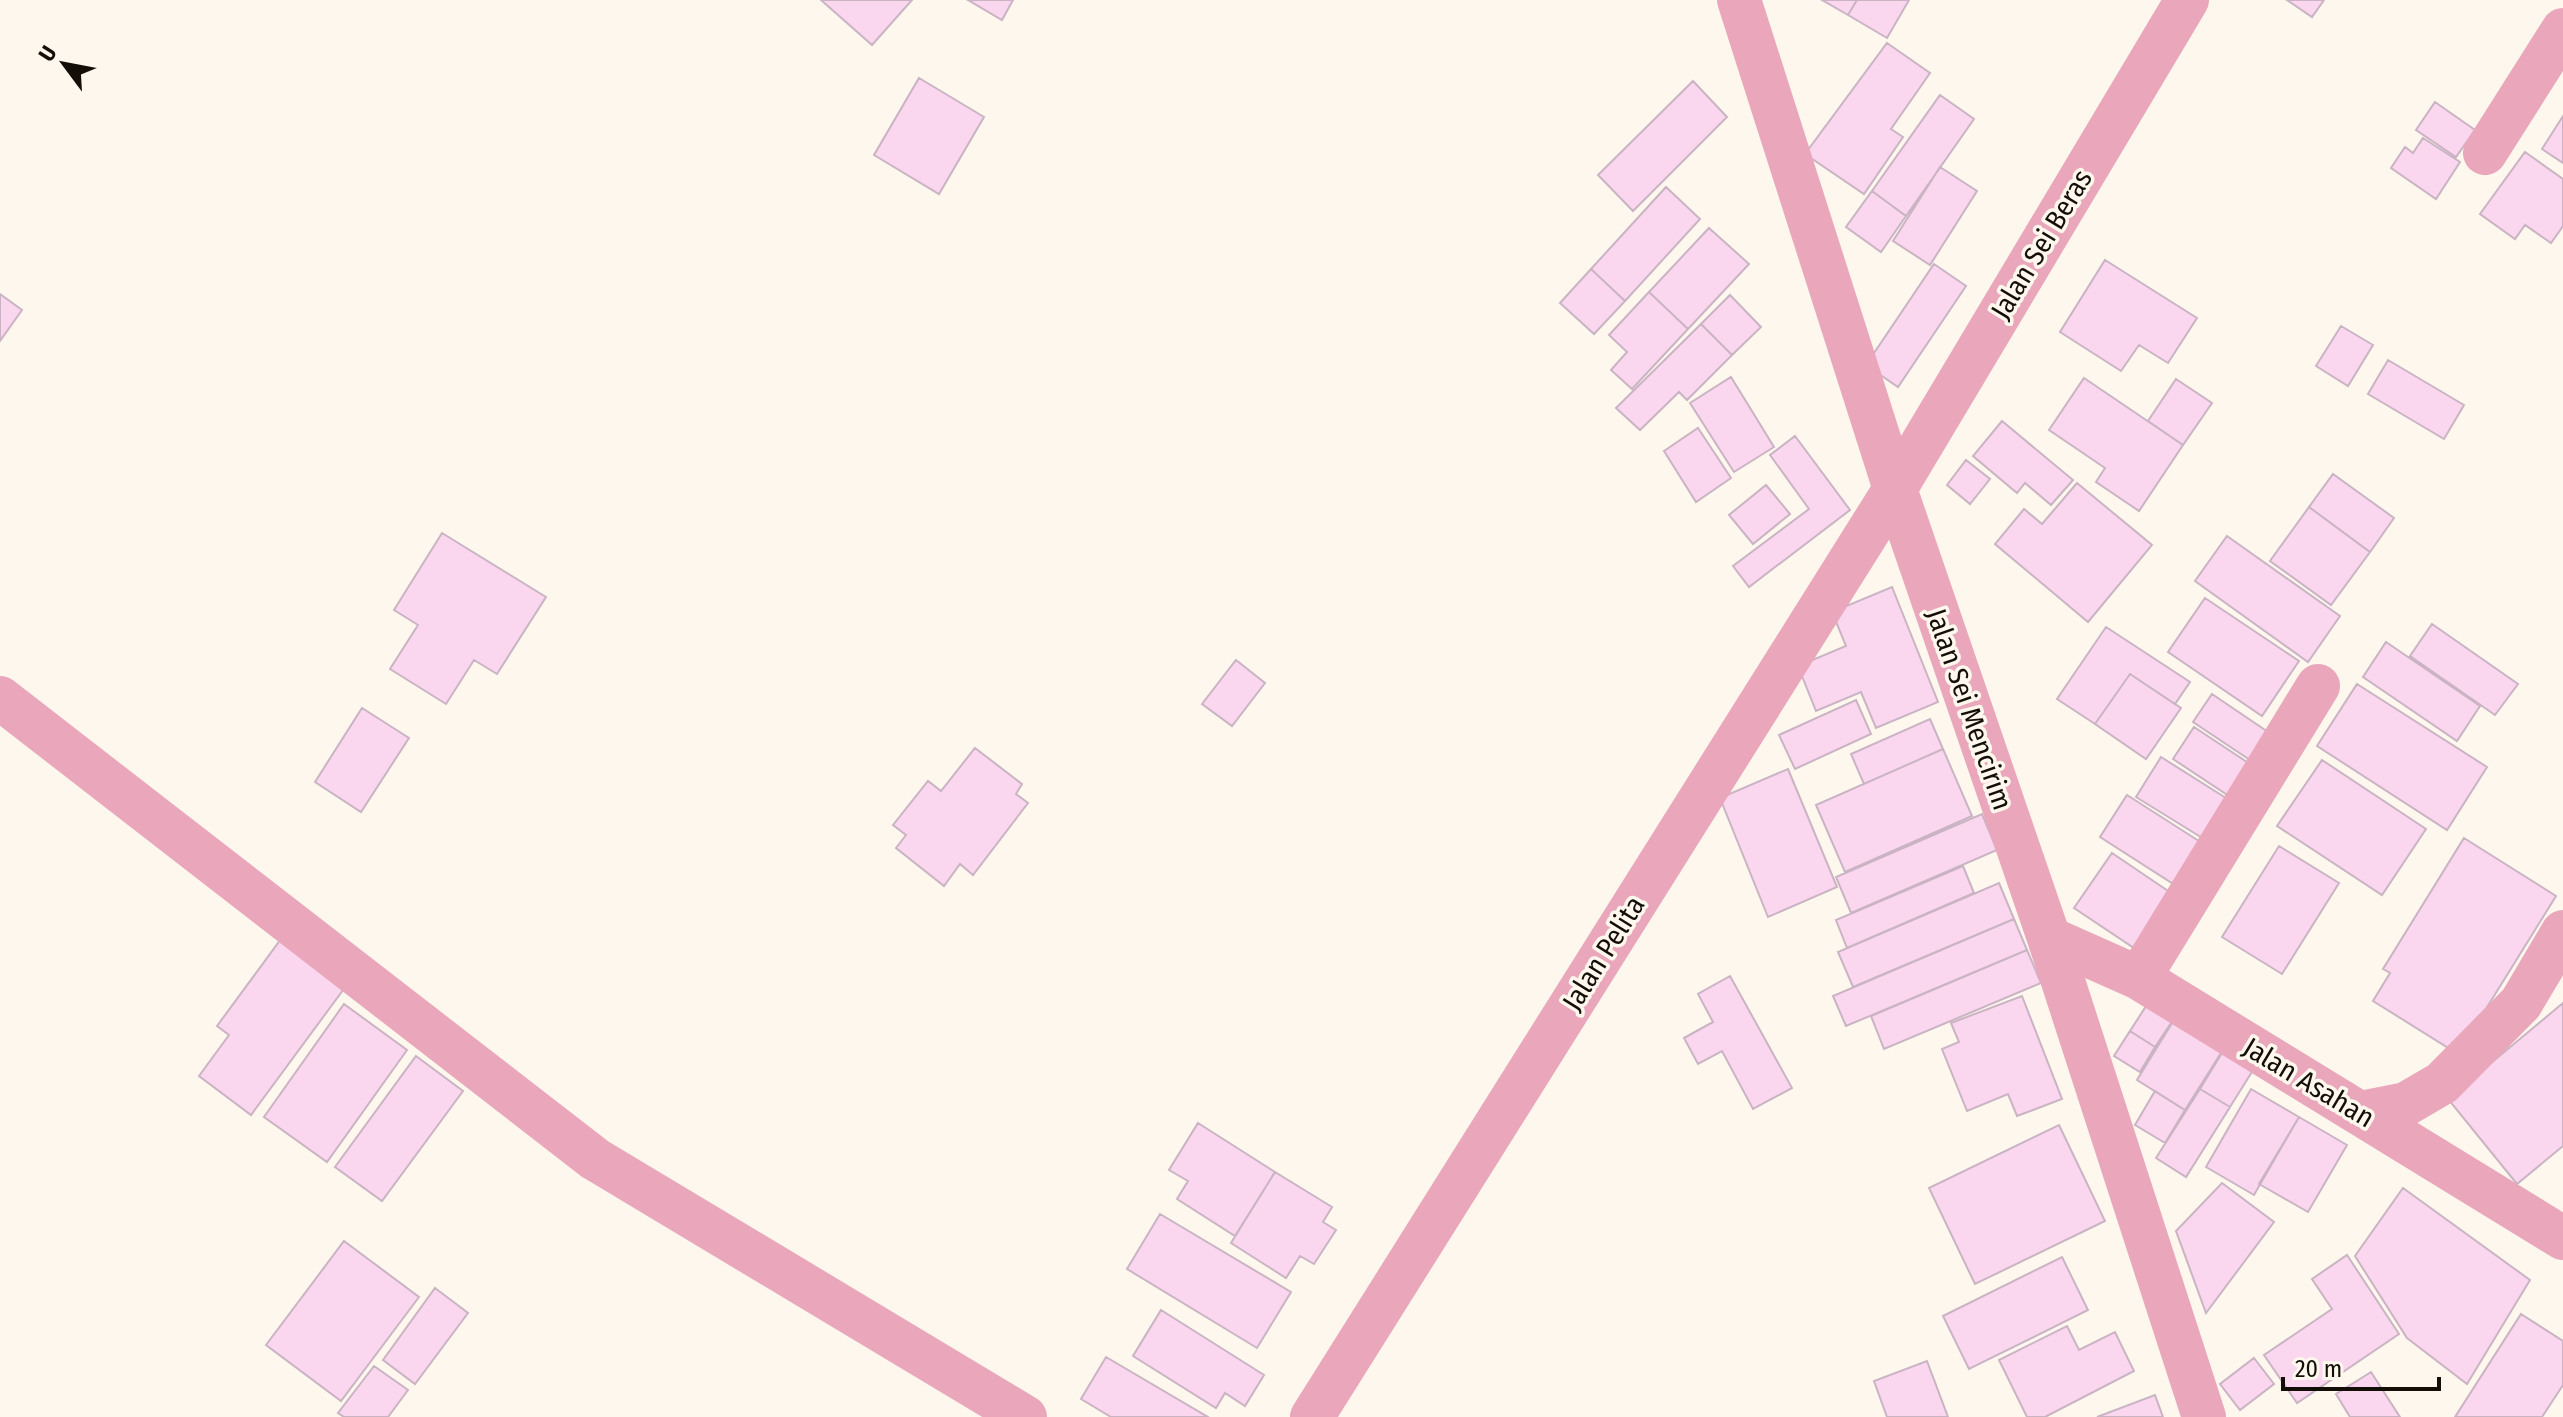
<svg xmlns="http://www.w3.org/2000/svg" width="2563" height="1417" font-family="'Fira Sans Condensed',sans-serif">
  <rect width="100%" height="100%" fill="#fdf7ee"/>
  <!-- building -->
  <path fill="#fad7ef" stroke="#cab4c3" stroke-width="2" d="M 821,0 L 912,0 L 872,45 Z
    M 968,0 L 1013,0 L 1002,20 Z
    M 1822,0 L 1857,0 L 1848,15 Z
    M 1857,0 L 1909,0 L 1887,38 L 1848,15 Z
    M 2287,0 L 2324,0 L 2312,17 Z
    M 1887,43 L 1930,73 L 1891,129 L 1903,137 L 1864,194 L 1805,154 Z
    M 919,78 L 984,117 L 939,194 L 874,155 Z
    M 1693,81 L 1727,117 L 1633,211 L 1598,175 Z
    M 1940,95 L 1974,119 L 1906,216 L 1872,191 Z
    M 2435,102 L 2475,130 L 2456,157 L 2416,130 Z
    M 2563,116 L 2563,163 L 2542,149 Z
    M 2423,138 L 2460,162 L 2436,199 L 2391,168 L 2405,147 L 2413,153 Z
    M 2525,152 L 2563,179 L 2563,226 L 2551,243 L 2525,225 L 2515,239 L 2480,214 Z
    M 1940,167 L 1977,191 L 1930,265 L 1893,241 Z
    M 1666,187 L 1700,219 L 1625,301 L 1591,269 Z
    M 1872,191 L 1906,216 L 1881,252 L 1846,227 Z
    M 1709,228 L 1749,264 L 1688,329 L 1649,292 Z
    M 2105,260 L 2197,318 L 2168,363 L 2139,345 L 2121,371 L 2060,332 Z
    M 1934,264 L 1966,286 L 1898,387 L 1866,365 Z
    M 1591,269 L 1625,301 L 1594,334 L 1560,303 Z
    M 1649,292 L 1688,329 L 1632,389 L 1611,370 L 1627,352 L 1609,335 Z
    M 0,294 L 22,310 L 0,341 Z
    M 1730,295 L 1761,327 L 1732,355 L 1701,324 Z
    M 1701,324 L 1732,355 L 1687,400 L 1679,392 L 1640,430 L 1616,408 Z
    M 2341,326 L 2373,345 L 2348,386 L 2316,366 Z
    M 2388,360 L 2464,405 L 2444,439 L 2368,394 Z
    M 1731,377 L 1774,447 L 1734,472 L 1690,403 Z
    M 2084,378 L 2183,445 L 2139,511 L 2096,482 L 2105,468 L 2049,430 Z
    M 2176,379 L 2212,403 L 2183,445 L 2148,421 Z
    M 2002,421 L 2073,480 L 2051,505 L 2025,483 L 2017,493 L 1973,456 Z
    M 1698,428 L 1731,478 L 1696,502 L 1664,451 Z
    M 1795,436 L 1850,510 L 1749,587 L 1733,566 L 1809,509 L 1770,455 Z
    M 1966,460 L 1990,479 L 1970,504 L 1947,485 Z
    M 2333,474 L 2394,518 L 2370,552 L 2309,507 Z
    M 2077,483 L 2152,545 L 2088,622 L 1995,544 L 2024,509 L 2042,524 Z
    M 1766,485 L 1790,514 L 1753,544 L 1729,515 Z
    M 2309,507 L 2370,552 L 2331,605 L 2270,561 Z
    M 442,533 L 546,597 L 497,674 L 474,660 L 446,704 L 390,669 L 418,625 L 394,610 Z
    M 2227,536 L 2340,616 L 2308,662 L 2195,581 Z
    M 1892,587 L 1938,702 L 1876,728 L 1861,692 L 1816,711 L 1798,666 L 1846,646 L 1832,612 Z
    M 2205,598 L 2299,661 L 2262,716 L 2168,652 Z
    M 2432,624 L 2518,684 L 2495,715 L 2410,656 Z
    M 2106,627 L 2190,682 L 2175,704 L 2130,674 L 2095,724 L 2057,699 Z
    M 2386,642 L 2480,706 L 2457,741 L 2363,677 Z
    M 1236,660 L 1265,683 L 1232,726 L 1202,704 Z
    M 2130,674 L 2181,708 L 2146,759 L 2095,724 Z
    M 2357,684 L 2487,767 L 2447,830 L 2317,746 Z
    M 2212,694 L 2274,736 L 2256,764 L 2193,722 Z
    M 1856,700 L 1871,734 L 1795,769 L 1779,735 Z
    M 362,708 L 409,738 L 361,812 L 315,782 Z
    M 1930,719 L 1943,749 L 1864,784 L 1851,754 Z
    M 2194,727 L 2253,766 L 2232,798 L 2173,759 Z
    M 975,748 L 1022,784 L 1016,794 L 1028,803 L 973,875 L 960,864 L 944,886 L 896,848 L 906,835 L 893,825 L 928,781 L 941,791 Z
    M 1943,749 L 1972,816 L 1845,872 L 1816,805 Z
    M 2161,757 L 2237,805 L 2212,844 L 2136,797 Z
    M 2322,760 L 2426,829 L 2382,895 L 2277,826 Z
    M 1788,769 L 1837,887 L 1768,917 L 1720,798 Z
    M 2127,795 L 2202,843 L 2175,885 L 2100,837 Z
    M 1982,814 L 1997,850 L 1851,913 L 1836,877 Z
    M 2464,838 L 2556,896 L 2458,1054 L 2373,1001 L 2390,973 L 2383,969 Z
    M 2279,846 L 2339,883 L 2282,974 L 2222,937 Z
    M 2112,853 L 2177,897 L 2140,952 L 2074,908 Z
    M 1963,866 L 1974,893 L 1847,948 L 1836,920 Z
    M 1999,883 L 2014,919 L 1853,987 L 1838,952 Z
    M 2014,919 L 2027,950 L 1846,1026 L 1833,996 Z
    M 281,939 L 346,986 L 251,1115 L 199,1076 L 229,1035 L 217,1026 Z
    M 2027,950 L 2041,983 L 1884,1049 L 1871,1016 Z
    M 1730,976 L 1792,1088 L 1753,1109 L 1722,1051 L 1698,1064 L 1684,1038 L 1713,1022 L 1698,994 Z
    M 2022,996 L 2062,1099 L 2017,1116 L 2008,1094 L 1967,1111 L 1942,1049 L 1959,1042 L 1951,1023 Z
    M 2150,1000 L 2175,1017 L 2155,1047 L 2130,1031 Z
    M 2563,1003 L 2563,1146 L 2517,1184 L 2448,1099 Z
    M 344,1004 L 407,1050 L 327,1162 L 264,1117 Z
    M 2177,1015 L 2226,1045 L 2185,1110 L 2137,1080 Z
    M 2130,1031 L 2155,1047 L 2140,1072 L 2114,1056 Z
    M 2225,1048 L 2255,1067 L 2230,1107 L 2200,1089 Z
    M 416,1056 L 463,1091 L 382,1201 L 335,1167 Z
    M 2200,1089 L 2230,1107 L 2186,1177 L 2156,1158 Z
    M 2251,1089 L 2299,1117 L 2254,1195 L 2206,1167 Z
    M 2155,1091 L 2185,1110 L 2165,1143 L 2135,1125 Z
    M 2299,1117 L 2347,1145 L 2308,1212 L 2259,1184 Z
    M 1198,1123 L 1275,1172 L 1235,1236 L 1177,1199 L 1188,1181 L 1169,1170 Z
    M 2059,1125 L 2105,1221 L 1975,1284 L 1929,1188 Z
    M 1275,1172 L 1332,1207 L 1323,1222 L 1336,1230 L 1314,1264 L 1300,1256 L 1286,1278 L 1231,1243 Z
    M 2222,1183 L 2274,1222 L 2206,1313 L 2176,1231 Z
    M 2403,1188 L 2530,1280 L 2467,1384 L 2407,1338 L 2355,1256 Z
    M 1160,1214 L 1291,1292 L 1257,1348 L 1127,1269 Z
    M 344,1241 L 419,1297 L 341,1401 L 266,1345 Z
    M 2347,1255 L 2399,1334 L 2297,1403 L 2264,1355 L 2332,1309 L 2312,1279 Z
    M 2062,1257 L 2088,1310 L 1969,1369 L 1943,1316 Z
    M 435,1288 L 468,1313 L 415,1384 L 383,1360 Z
    M 1161,1310 L 1264,1375 L 1245,1406 L 1225,1393 L 1216,1408 L 1133,1356 Z
    M 2521,1314 L 2563,1341 L 2563,1385 L 2542,1417 L 2455,1417 Z
    M 2067,1326 L 2079,1350 L 2115,1332 L 2134,1371 L 2045,1417 L 2027,1417 L 1999,1360 Z
    M 1106,1357 L 1208,1417 L 1111,1417 L 1081,1399 Z
    M 2254,1358 L 2274,1384 L 2240,1410 L 2220,1384 Z
    M 1927,1361 L 1948,1417 L 1887,1417 L 1874,1381 Z
    M 374,1366 L 408,1390 L 388,1417 L 344,1417 L 338,1413 Z
    M 2371,1372 L 2400,1417 L 2350,1417 L 2336,1394 Z
    M 2155,1395 L 2163,1417 L 2097,1417 Z"/>
  <g fill="none" stroke-linecap="round" stroke-linejoin="round">
    <!-- minor -->
    <path stroke="#eaa7bb" stroke-width="44" d="M 1739,0 L 1895,489 L 2049,938 L 2204,1417
      M 2485,153 L 2563,30
      M 0,698 L 595,1159 L 1025,1417
      M 2049,938 L 2139,978 L 2563,1238
      M 2139,978 L 2318,686
      M 2360,1113 L 2406,1104 L 2442,1083 L 2521,1003 L 2563,932
      M 1312,1417 L 1895,489 L 2187,0"/>
  </g>
  <g text-anchor="middle" stroke-width="7" stroke-linejoin="round" paint-order="stroke">
    <!-- street labels -->
    <g font-size="28" fill="#130e07" stroke="#fdf7ee">
      <text transform="translate(2041 244) rotate(-59)" y="10">Jalan Sei Beras</text>
      <text transform="translate(1970 709) rotate(71)" y="10">Jalan Sei Mencirim</text>
      <text transform="translate(1603 953) rotate(-58)" y="10">Jalan Pelita</text>
      <text transform="translate(2309 1082) rotate(31)" y="10">Jalan Asahan</text>
    </g>
  </g>
  <!-- north arrow -->
  <g transform="translate(64 64) rotate(302)" stroke="#fdf7ee" stroke-width="6" paint-order="stroke">
  <path d="M0-6L14 30L0 20L-14 30Z" fill="#130e07"/>
  <text y="-12" font-size="22" font-weight="bold" text-anchor="middle" fill="#130e07">U</text>
  </g>
  <!-- scale -->
  <path d="M2283 1377v12h156v-12" fill="none" stroke="#130e07" stroke-width="4"/>
  <text x="2295" y="1377" font-size="24" fill="#130e07" stroke="#fdf7ee" stroke-width="6" paint-order="stroke">20 m</text>
</svg>
